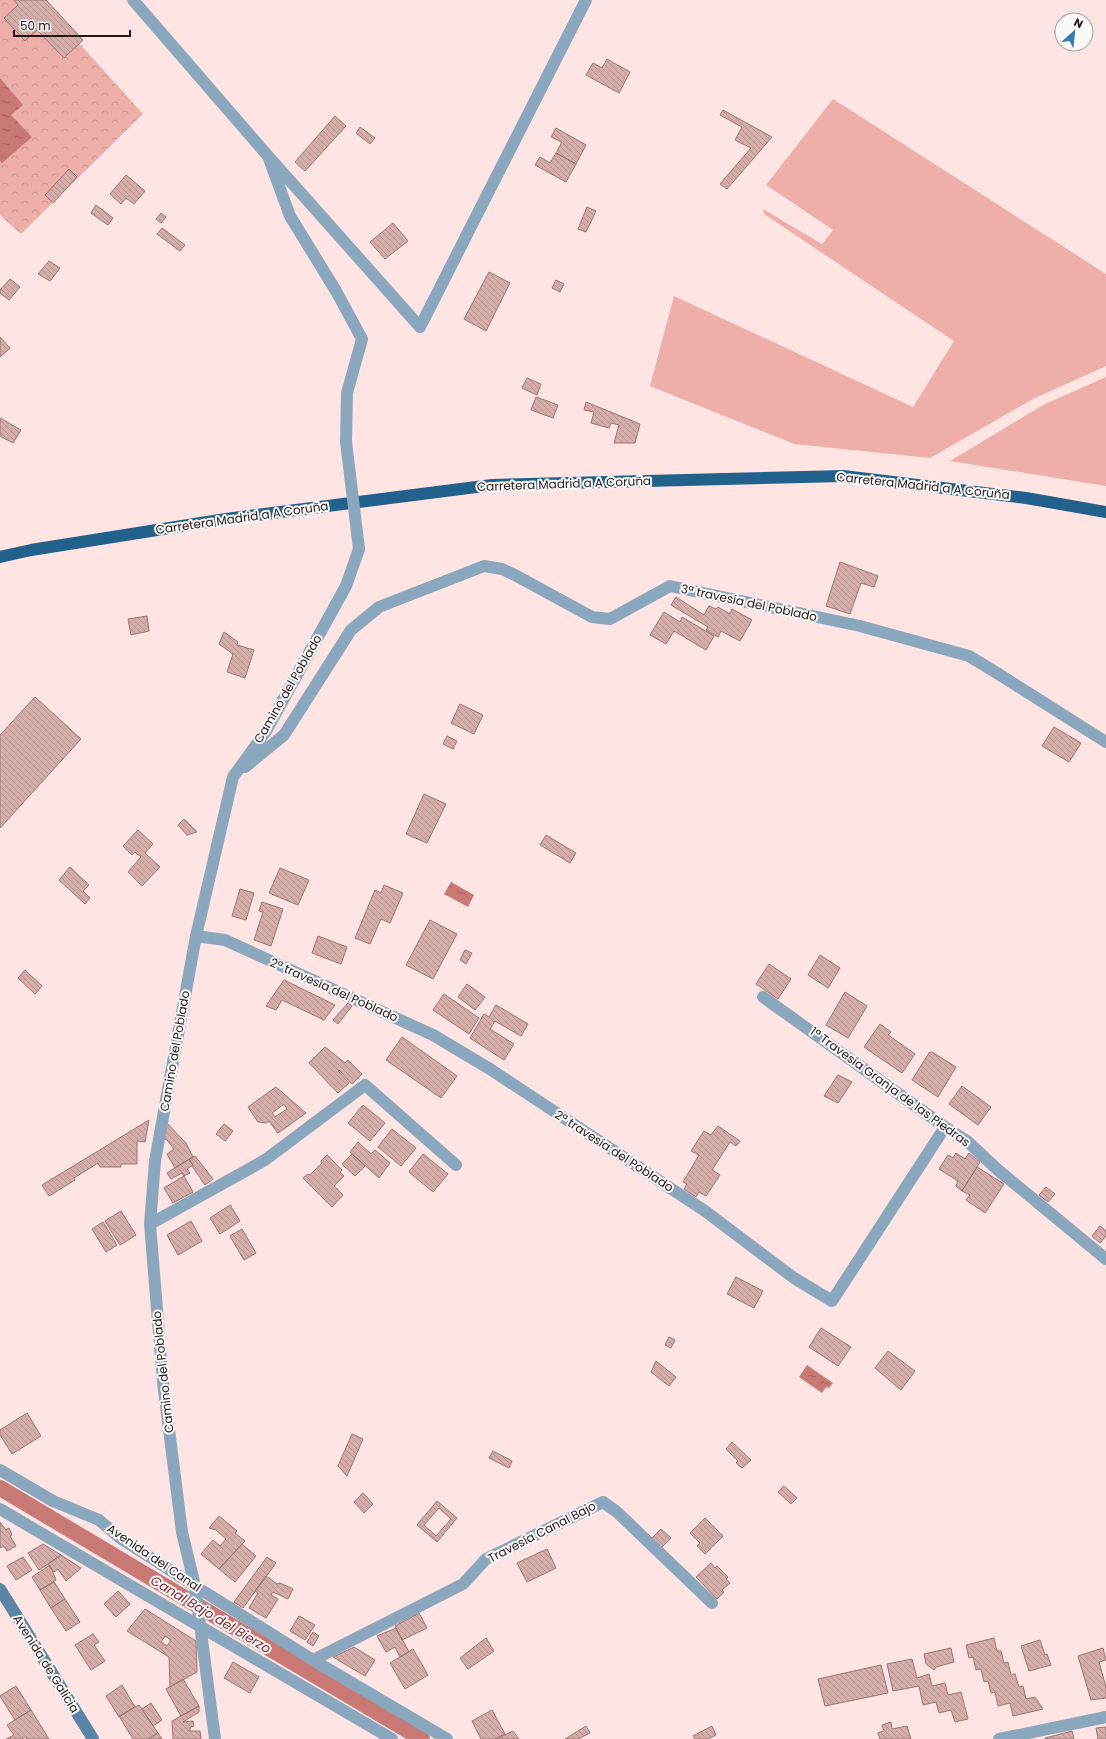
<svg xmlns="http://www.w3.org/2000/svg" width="1106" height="1739" font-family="Poppins,sans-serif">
  <defs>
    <pattern id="park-crowns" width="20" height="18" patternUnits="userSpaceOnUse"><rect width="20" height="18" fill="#eeafab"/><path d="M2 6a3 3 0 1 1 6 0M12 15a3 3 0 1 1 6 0" fill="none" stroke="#cc9692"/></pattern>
    <pattern id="water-ripples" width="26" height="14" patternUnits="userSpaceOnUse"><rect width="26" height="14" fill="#c87976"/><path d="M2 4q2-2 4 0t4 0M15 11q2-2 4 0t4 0" fill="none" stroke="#a26260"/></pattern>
    <pattern id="building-back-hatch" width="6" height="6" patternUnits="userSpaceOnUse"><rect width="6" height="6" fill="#d5adab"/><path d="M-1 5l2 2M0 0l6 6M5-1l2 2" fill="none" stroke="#b79492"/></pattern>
  </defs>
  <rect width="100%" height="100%" fill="#fee5e3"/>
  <!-- grass -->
  <path fill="#eeafab" d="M 833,99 L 1106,274 L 1106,366 L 1033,399 L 930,458 L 794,444 L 650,386 L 674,296 L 913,407 L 954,341 L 764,214 L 763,209 L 822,244 L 833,230 L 766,185 Z
    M 1106,377 L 1106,486 L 950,461 L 1043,405 Z"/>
  <!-- park -->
  <path fill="url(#park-crowns)" d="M 0,0 L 40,0 L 143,114 L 21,234 L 0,215 Z"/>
  <!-- water -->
  <path fill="url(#water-ripples)" d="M 0,78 L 23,105 L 11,115 L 32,137 L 2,163 L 0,161 Z
    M 451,882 L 474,895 L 468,907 L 444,894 Z
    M 807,1365 L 833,1383 L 829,1388 L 826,1387 L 822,1393 L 799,1377 Z"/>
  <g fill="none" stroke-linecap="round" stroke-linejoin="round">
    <!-- canal -->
    <path stroke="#c87976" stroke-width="16" d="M 0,1488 L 422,1739"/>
  </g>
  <!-- building -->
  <path fill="url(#building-back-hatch)" stroke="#9b7573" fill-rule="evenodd" d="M 14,0 L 46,0 L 83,40 L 64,58 L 37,30 L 25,41 L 4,18 L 18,5 Z
    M 607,59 L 630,72 L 619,93 L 586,75 L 593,63 L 602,68 Z
    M 723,110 L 772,137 L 727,189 L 720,184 L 751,148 L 735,140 L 742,127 L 720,115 Z
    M 335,116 L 346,126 L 305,171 L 295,162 Z
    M 360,127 L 375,138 L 370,144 L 356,133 Z
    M 556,128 L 586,145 L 576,164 L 556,153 L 562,142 L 551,137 Z
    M 556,153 L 576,164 L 566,182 L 535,165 L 540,157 L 550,163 Z
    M 69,169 L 77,177 L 53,203 L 45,195 Z
    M 126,175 L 145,191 L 134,204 L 126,198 L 121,204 L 110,194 Z
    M 96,205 L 113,218 L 108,225 L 91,213 Z
    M 587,207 L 596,211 L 586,232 L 578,229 Z
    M 161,213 L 166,217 L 161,223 L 156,219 Z
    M 393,223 L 408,241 L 385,259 L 370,242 Z
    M 162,228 L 185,245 L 180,251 L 157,234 Z
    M 49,261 L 60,268 L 50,281 L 38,274 Z
    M 489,272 L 510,283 L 486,331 L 464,319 Z
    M 10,279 L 20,287 L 9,300 L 0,293 L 0,290 Z
    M 556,280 L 564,284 L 560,292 L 552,288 Z
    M 0,337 L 10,348 L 0,357 Z
    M 527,378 L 541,384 L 537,395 L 522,388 Z
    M 536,397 L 558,405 L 553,418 L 531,410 Z
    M 586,402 L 640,424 L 635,443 L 614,443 L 619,425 L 611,423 L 609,428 L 591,423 L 594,412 L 584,410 Z
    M 0,418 L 21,430 L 13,443 L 0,436 Z
    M 840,562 L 878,576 L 874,587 L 861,583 L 850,614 L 826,606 Z
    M 676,597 L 704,615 L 709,606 L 716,609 L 718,607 L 730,614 L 732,609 L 752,620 L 740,641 L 721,631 L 718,637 L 706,630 L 708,627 L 671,605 Z
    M 664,612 L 680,622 L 682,617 L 714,636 L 706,650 L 674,631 L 666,644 L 650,635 Z
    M 147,616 L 149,631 L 131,635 L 128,619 Z
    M 224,632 L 238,642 L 237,645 L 254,650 L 245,678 L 227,672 L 233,654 L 219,644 Z
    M 35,697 L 81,739 L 0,828 L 0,735 Z
    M 460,704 L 483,715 L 474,734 L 451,723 Z
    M 1054,727 L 1081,743 L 1069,762 L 1042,746 Z
    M 447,736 L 457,741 L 453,749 L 443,744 Z
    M 424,794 L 446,804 L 427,843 L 406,834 Z
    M 184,819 L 197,832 L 187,835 L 178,825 Z
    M 138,830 L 153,844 L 145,853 L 160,867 L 142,886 L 128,872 L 141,857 L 135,852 L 132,855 L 123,846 Z
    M 546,835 L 576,853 L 570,863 L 540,845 Z
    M 70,867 L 89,885 L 83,891 L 90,898 L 85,904 L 59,880 Z
    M 280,868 L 309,880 L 298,905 L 269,893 Z
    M 384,885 L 403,893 L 390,923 L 381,919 L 370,944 L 355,938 L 375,890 L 381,893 Z
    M 240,889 L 254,893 L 246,920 L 232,916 Z
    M 262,902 L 283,909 L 271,946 L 254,940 L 263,912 L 259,911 Z
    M 430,920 L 457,934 L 433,979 L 406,965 Z
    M 318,936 L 347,947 L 341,964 L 312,953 Z
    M 465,950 L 472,953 L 466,964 L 460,960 Z
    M 820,955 L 840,968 L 828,988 L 808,975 Z
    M 769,964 L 791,979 L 778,999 L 756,984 Z
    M 25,970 L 42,986 L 35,994 L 18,978 Z
    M 284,980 L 335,1005 L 324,1020 L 282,1000 L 276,1010 L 266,1006 Z
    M 467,984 L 485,997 L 475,1010 L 458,997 Z
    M 845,992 L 867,1006 L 848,1038 L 826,1025 Z
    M 444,994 L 479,1018 L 469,1034 L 433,1010 Z
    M 348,1003 L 352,1006 L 338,1024 L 333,1020 Z
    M 496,1005 L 528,1024 L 521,1036 L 495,1021 L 490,1029 L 514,1044 L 504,1060 L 470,1038 L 484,1014 L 489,1017 Z
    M 880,1024 L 891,1032 L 888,1035 L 915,1054 L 902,1073 L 864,1047 Z
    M 402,1037 L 457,1076 L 441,1098 L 386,1060 Z
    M 325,1047 L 345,1063 L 348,1060 L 362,1074 L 352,1084 L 339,1070 L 338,1071 L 349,1083 L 338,1093 L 309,1063 Z
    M 932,1052 L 956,1067 L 938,1097 L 912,1080 L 929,1053 Z
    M 838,1075 L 852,1082 L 838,1103 L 824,1096 Z
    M 962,1086 L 991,1107 L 978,1125 L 949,1104 Z
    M 276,1087 L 306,1113 L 278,1133 L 269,1121 L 266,1123 L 258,1122 L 248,1107 ZM 284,1104 L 287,1109 L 275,1117 L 272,1113 Z
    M 363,1105 L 385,1123 L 370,1141 L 348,1123 Z
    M 149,1120 L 145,1142 L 137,1141 L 137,1164 L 121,1164 L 121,1167 L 100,1167 L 98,1163 L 74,1178 L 75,1180 L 49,1196 L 42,1185 Z
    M 165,1121 L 186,1143 L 193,1157 L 175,1168 L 167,1154 L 174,1149 L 167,1140 L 162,1138 Z
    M 224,1124 L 233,1131 L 225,1141 L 216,1134 Z
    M 718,1126 L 740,1141 L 736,1146 L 730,1142 L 712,1170 L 720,1175 L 706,1196 L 699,1192 L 696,1197 L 684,1189 L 687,1184 L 683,1182 L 699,1155 L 691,1151 L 704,1131 L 711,1135 Z
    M 392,1129 L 416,1148 L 401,1166 L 378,1147 Z
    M 358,1142 L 371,1154 L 375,1150 L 390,1163 L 379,1178 L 350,1152 Z
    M 956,1153 L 965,1159 L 969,1153 L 980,1162 L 962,1191 L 956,1186 L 958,1181 L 939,1169 L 948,1155 L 953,1158 Z
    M 352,1154 L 365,1166 L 355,1176 L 342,1164 Z
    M 423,1154 L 448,1174 L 433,1192 L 409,1172 Z
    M 327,1155 L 342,1170 L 340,1172 L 344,1176 L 334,1186 L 343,1195 L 332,1207 L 303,1178 L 308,1174 L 310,1175 L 322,1163 L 321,1161 Z
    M 195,1156 L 213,1179 L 205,1185 L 192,1166 L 193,1165 L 189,1159 Z
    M 189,1159 L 193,1165 L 187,1169 L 190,1173 L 184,1176 L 182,1173 L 171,1179 L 167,1173 Z
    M 977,1167 L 1004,1184 L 985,1213 L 966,1200 L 970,1195 L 962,1191 Z
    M 184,1176 L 193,1192 L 173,1203 L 164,1188 Z
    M 1046,1187 L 1055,1194 L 1048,1202 L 1039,1195 Z
    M 230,1205 L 240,1221 L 220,1234 L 210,1218 Z
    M 121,1211 L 136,1235 L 120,1245 L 105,1221 Z
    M 191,1221 L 202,1241 L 178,1255 L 167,1235 Z
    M 103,1222 L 117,1245 L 106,1252 L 92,1229 Z
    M 1100,1226 L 1106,1231 L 1106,1236 L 1100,1243 L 1092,1236 Z
    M 242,1229 L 256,1253 L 244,1260 L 230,1236 Z
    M 736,1277 L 763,1291 L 754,1308 L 727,1294 Z
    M 821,1328 L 851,1347 L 838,1366 L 809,1347 Z
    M 669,1337 L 675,1340 L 671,1348 L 665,1345 Z
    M 888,1351 L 915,1371 L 901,1390 L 875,1368 Z
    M 656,1361 L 676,1377 L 669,1386 L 651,1372 Z
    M 27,1413 L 41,1436 L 12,1454 L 0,1435 L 0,1430 Z
    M 352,1434 L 363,1439 L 347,1476 L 338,1466 Z
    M 732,1442 L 751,1460 L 742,1468 L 736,1463 L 738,1461 L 726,1449 Z
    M 493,1451 L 512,1461 L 509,1468 L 489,1458 Z
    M 784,1486 L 797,1498 L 791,1504 L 778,1492 Z
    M 363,1493 L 373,1504 L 364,1513 L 354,1502 Z
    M 437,1501 L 457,1518 L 437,1542 L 417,1525 ZM 439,1508 L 451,1519 L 436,1536 L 424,1525 Z
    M 219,1516 L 237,1531 L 235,1533 L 245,1541 L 219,1569 L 201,1554 L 213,1540 L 220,1546 L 226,1539 L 216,1530 L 209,1528 Z
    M 705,1518 L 723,1536 L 705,1554 L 697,1546 L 700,1543 L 690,1533 Z
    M 0,1522 L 6,1530 L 9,1528 L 12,1535 L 10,1536 L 16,1546 L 7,1551 L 4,1546 L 0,1548 Z
    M 661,1529 L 671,1538 L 660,1549 L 651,1539 Z
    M 43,1544 L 61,1555 L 39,1570 L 28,1553 Z
    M 242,1544 L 256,1556 L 235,1582 L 219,1569 Z
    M 547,1549 L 556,1568 L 527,1582 L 517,1563 Z
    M 61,1555 L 81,1568 L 66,1581 L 58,1569 L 54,1572 L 48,1564 Z
    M 23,1557 L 32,1570 L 16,1580 L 7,1566 Z
    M 267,1557 L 276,1563 L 243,1608 L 234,1602 Z
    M 711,1563 L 715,1568 L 717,1566 L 728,1577 L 726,1579 L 730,1583 L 722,1590 L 724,1592 L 717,1599 L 696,1577 Z
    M 50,1565 L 56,1580 L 40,1590 L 32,1577 Z
    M 266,1576 L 277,1584 L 280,1583 L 293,1589 L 288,1599 L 273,1592 L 271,1595 L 278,1599 L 266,1618 L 249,1608 L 258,1593 L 255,1591 Z
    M 54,1582 L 65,1599 L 51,1608 L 40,1590 Z
    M 118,1591 L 130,1604 L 116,1617 L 104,1604 Z
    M 65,1599 L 80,1622 L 66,1631 L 51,1608 Z
    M 145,1609 L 196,1641 L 197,1672 L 170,1687 L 169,1657 L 127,1631 ZM 165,1636 L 171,1640 L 167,1646 L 161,1642 Z
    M 419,1613 L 427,1628 L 402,1640 L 395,1626 Z
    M 299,1616 L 315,1625 L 305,1640 L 290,1631 Z
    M 396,1628 L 409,1652 L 400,1657 L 395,1647 L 386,1652 L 377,1636 Z
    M 313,1632 L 319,1636 L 313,1646 L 307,1642 Z
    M 93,1634 L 99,1642 L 94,1645 L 105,1661 L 91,1670 L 75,1645 Z
    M 486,1638 L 494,1651 L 468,1669 L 460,1658 Z
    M 994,1638 L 997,1651 L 1001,1651 L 1004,1663 L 1008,1662 L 1011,1675 L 1015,1674 L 1019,1687 L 1023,1686 L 1026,1699 L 1035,1697 L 1043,1709 L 1013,1716 L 1010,1703 L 998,1706 L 995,1692 L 991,1693 L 988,1681 L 984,1682 L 981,1669 L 976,1670 L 973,1657 L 969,1658 L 966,1645 Z
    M 1040,1640 L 1045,1655 L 1047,1654 L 1051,1665 L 1029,1671 L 1021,1646 Z
    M 354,1647 L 375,1660 L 365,1676 L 333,1657 Z
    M 951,1648 L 954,1662 L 936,1667 L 934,1670 L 926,1664 L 924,1654 Z
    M 1103,1648 L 1106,1660 L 1099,1662 L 1106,1687 L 1106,1698 L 1091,1700 L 1078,1656 Z
    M 413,1649 L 428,1675 L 405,1689 L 390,1663 Z
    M 912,1659 L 917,1678 L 929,1674 L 932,1686 L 945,1683 L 948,1695 L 961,1692 L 968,1719 L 955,1722 L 951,1710 L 939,1713 L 936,1702 L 923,1705 L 919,1686 L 893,1691 L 887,1664 Z
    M 233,1662 L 259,1677 L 250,1693 L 224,1678 Z
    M 881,1665 L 888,1693 L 825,1706 L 818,1679 Z
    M 183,1679 L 199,1706 L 181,1716 L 166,1689 Z
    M 122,1685 L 135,1707 L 119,1717 L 106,1696 Z
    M 16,1686 L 31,1710 L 15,1720 L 0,1696 Z
    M 151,1703 L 162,1720 L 153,1726 L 142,1709 Z
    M 139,1705 L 158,1733 L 148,1739 L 133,1739 L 119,1716 Z
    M 199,1706 L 199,1712 L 183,1722 L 193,1721 L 194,1726 L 190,1727 L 190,1731 L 200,1731 L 201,1739 L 173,1739 L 172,1721 Z
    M 31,1710 L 49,1739 L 27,1739 L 26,1737 L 21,1739 L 6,1739 L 14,1735 L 7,1725 Z
    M 492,1710 L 505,1734 L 495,1739 L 481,1739 L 472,1721 Z
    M 891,1722 L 892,1729 L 907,1726 L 911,1739 L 880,1739 L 878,1733 L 884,1731 L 882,1725 Z
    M 586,1726 L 590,1733 L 578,1739 L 565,1739 Z
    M 712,1726 L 716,1735 L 708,1739 L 695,1739 L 693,1736 Z
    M 1106,1727 L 1106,1739 L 1098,1739 L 1096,1728 Z
    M 513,1731 L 519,1739 L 495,1739 L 502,1736 Z
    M 1072,1731 L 1074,1739 L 1045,1739 L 1045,1738 Z
    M 158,1733 L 162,1739 L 148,1739 Z"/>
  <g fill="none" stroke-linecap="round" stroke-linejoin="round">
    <!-- minor -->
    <path stroke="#8ba7bd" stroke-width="12" d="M 133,0 L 268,156 L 290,216 L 336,291 L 362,339 L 347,393 L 346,442
      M 268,156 L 420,327 L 586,0
      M 245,767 L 284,735 L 351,630 L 379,607 L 484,566 L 502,569 L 513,574 L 592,617 L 610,619 L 670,586 L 860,626 L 969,656 L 997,673 L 1106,742
      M 196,936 L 225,940 L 433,1035 L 490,1069 L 705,1211 L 794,1278 L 832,1301 L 945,1127
      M 763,997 L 945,1127 L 967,1141 L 998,1170 L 1106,1259
      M 150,1224 L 265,1160 L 365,1085 L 456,1165
      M 0,1470 L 53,1501 L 99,1520 L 120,1538 L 195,1586 L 313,1660 L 447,1739
      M 313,1660 L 463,1584 L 486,1559 L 603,1502 L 617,1512 L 712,1603
      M 215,1739 L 195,1586 L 182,1532 L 163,1382 L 150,1224 L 155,1161 L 196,936 L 233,777 L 266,731 L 346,586 L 359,549
      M 999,1739 L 1106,1717"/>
    <!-- tertiary -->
    <path stroke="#8ba7bd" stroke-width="12" d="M 0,1509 L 392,1739"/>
    <!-- secondary -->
    <path stroke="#5b85a6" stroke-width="12" d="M 0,1589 L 93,1739"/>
    <!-- trunk -->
    <path stroke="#22618c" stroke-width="12" d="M 0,557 L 31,550 L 226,519 L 492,485 L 843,476 L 1026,498 L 1106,512"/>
    <!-- minor-bridge -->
    <path stroke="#8ba7bd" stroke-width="12" d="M 346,442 L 359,549"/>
  </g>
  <g text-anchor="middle" stroke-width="4" stroke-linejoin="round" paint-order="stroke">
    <!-- street labels -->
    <g font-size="12" fill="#251716" stroke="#f9f9f9">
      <text transform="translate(564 484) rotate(-2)" y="4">Carretera Madrid a A Coruña</text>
      <text transform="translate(923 486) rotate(6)" y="4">Carretera Madrid a A Coruña</text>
      <text transform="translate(242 518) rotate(-8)" y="4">Carretera Madrid a A Coruña</text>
      <text transform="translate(749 603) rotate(12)" y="4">3ª travesía del Poblado</text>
      <text transform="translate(288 689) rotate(-60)" y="4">Camino del Poblado</text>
      <text transform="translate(334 990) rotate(24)" y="4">2ª travesía del Poblado</text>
      <text transform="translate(175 1051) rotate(-80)" y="4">Camino del Poblado</text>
      <text transform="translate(890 1087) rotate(36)" y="4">1ª Travesía Granja de las Piedras</text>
      <text transform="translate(614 1151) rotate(33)" y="4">2ª travesía del Poblado</text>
      <text transform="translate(163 1372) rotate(-96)" y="4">Camino del Poblado</text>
      <text transform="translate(542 1532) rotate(-27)" y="4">Travesía Canal Bajo</text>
      <text transform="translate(154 1558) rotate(34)" y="4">Avenida del Canal</text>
      <text transform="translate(46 1664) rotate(58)" y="4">Avenida de Galicia</text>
    </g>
    <!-- water labels -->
    <g font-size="13" font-style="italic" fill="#86262a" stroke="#f9f9f9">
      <text transform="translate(211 1614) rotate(31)" y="5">Canal Bajo del Bierzo</text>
    </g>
  </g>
  <!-- north arrow -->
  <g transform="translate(1074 32) rotate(27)"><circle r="19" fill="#f9f9f9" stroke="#a49f9e"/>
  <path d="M0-3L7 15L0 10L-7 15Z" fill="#347cb1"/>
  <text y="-6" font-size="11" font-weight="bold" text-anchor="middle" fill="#251716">N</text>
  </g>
  <!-- scale -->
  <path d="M14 30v6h116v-6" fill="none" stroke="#251716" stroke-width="2"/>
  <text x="20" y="30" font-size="12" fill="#251716" stroke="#f9f9f9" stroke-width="3" paint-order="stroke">50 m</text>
</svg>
